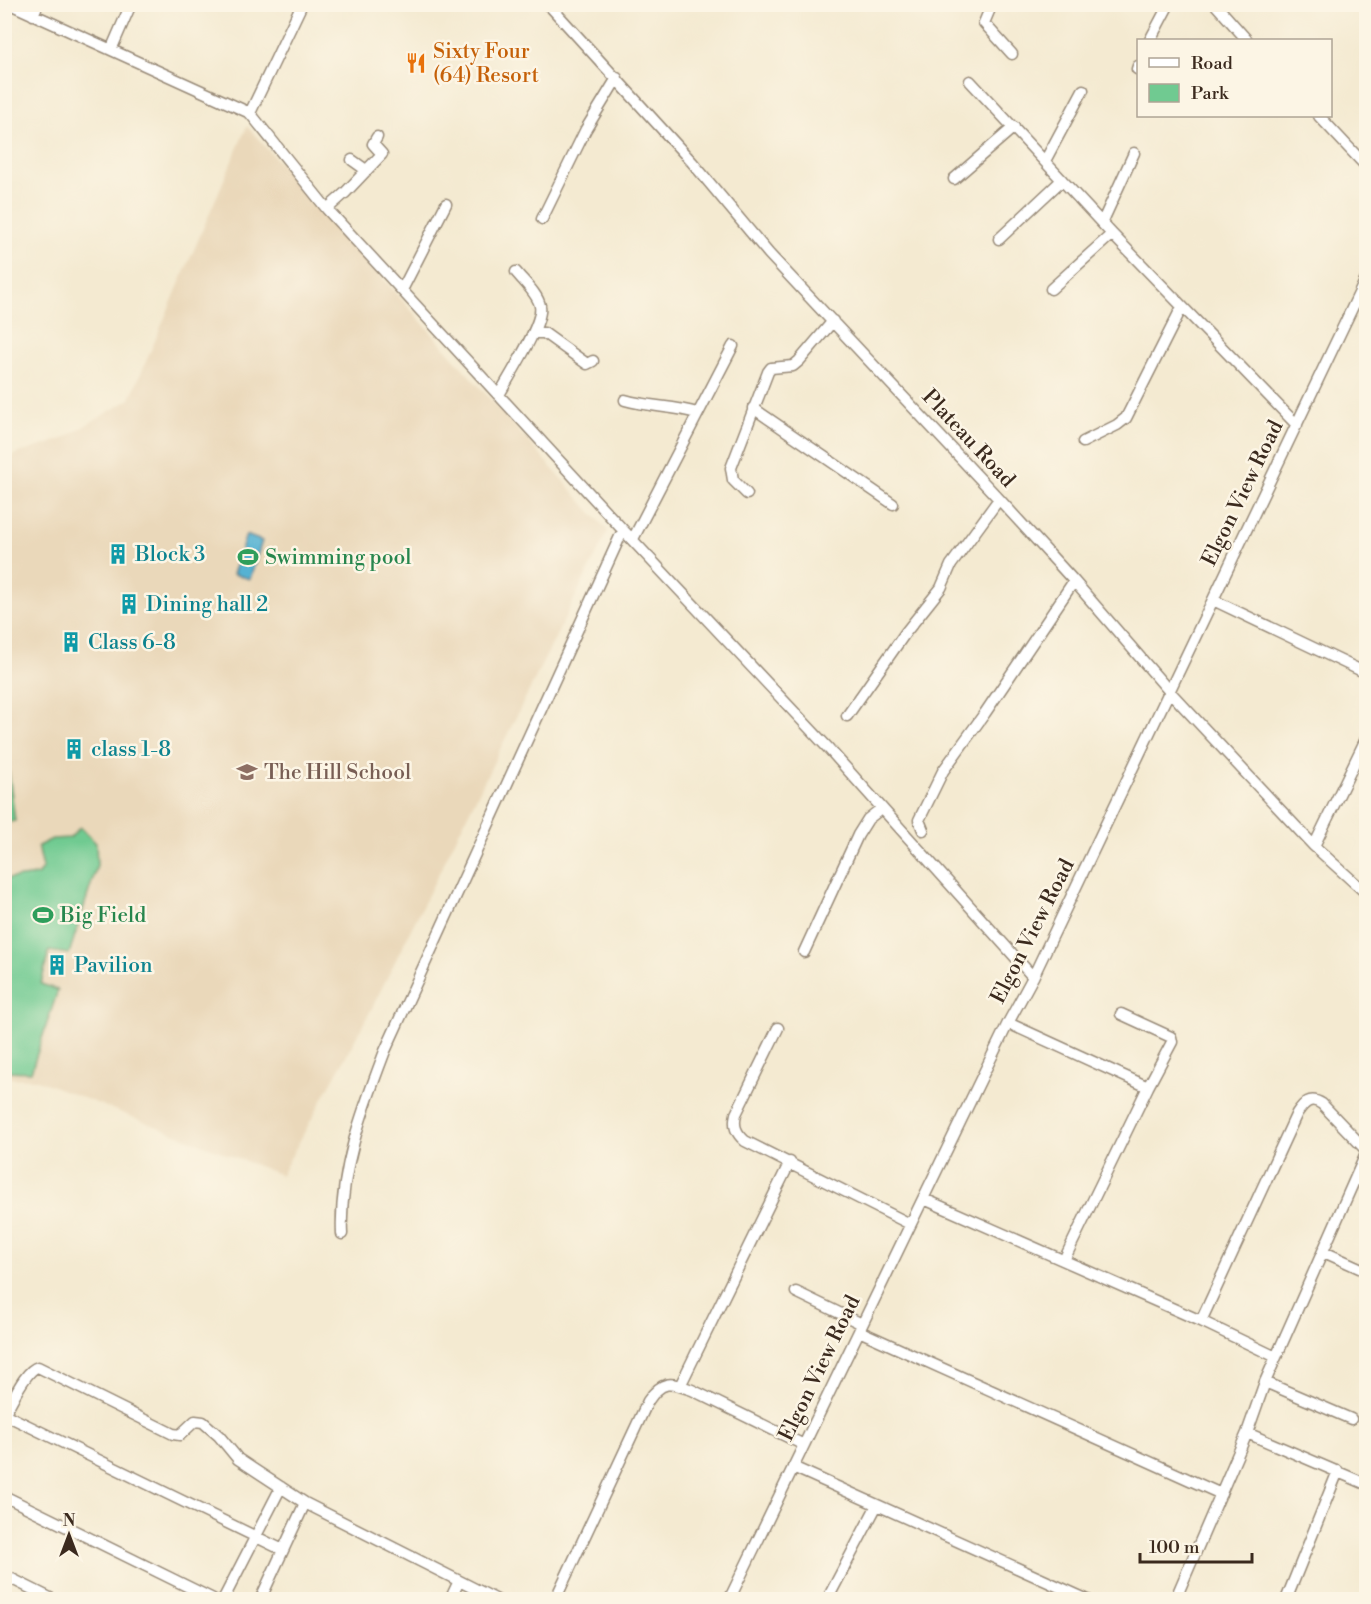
<svg xmlns="http://www.w3.org/2000/svg" width="1371" height="1604" font-family="'Libre Bodoni',serif">
  <rect width="100%" height="100%" fill="#fcf5e5"/>
  <filter id="ink" filterUnits="userSpaceOnUse"><feTurbulence type="fractalNoise" baseFrequency=".0167" numOctaves="2"/><feDisplacementMap in="SourceGraphic" scale="12" xChannelSelector="R" yChannelSelector="G"/><feConvolveMatrix kernelMatrix="1 2 1 2 8 2 1 2 1" color-interpolation-filters="sRGB"/></filter>
  <filter id="wash" filterUnits="userSpaceOnUse"><feTurbulence type="fractalNoise" baseFrequency=".008" numOctaves="4" result="noise"/><feDisplacementMap in="SourceGraphic" scale="24" xChannelSelector="R" yChannelSelector="G"/><feGaussianBlur stdDeviation="1.35" result="paint"/><feColorMatrix in="noise" values="0 0 0 0 0 0 0 0 0 0 0 0 0 0 0 0 0 1.4 0 .05"/><feComposite in="paint" operator="in"/></filter>
  <g filter="url(#wash)">
    <rect width="100%" height="100%" fill="#f4ead1"/>
    <!-- built -->
    <path fill="#ead8ba" d="M 247,126 L 608,531 L 370,1012 L 281,1175 L 35,1079 L 5,1078 L 4,458 L 63,439 L 130,399 Z"/>
    <!-- green -->
    <path fill="#70ca91" stroke="#567a58" stroke-width="1.5" d="M 5,741 L 15,821 L 5,823 L 4,823 Z
      M 80,827 L 96,843 L 97,866 L 69,954 L 49,951 L 41,984 L 58,990 L 31,1072 L 5,1071 L 5,879 L 37,875 L 43,868 L 38,846 L 52,839 L 70,838 Z"/>
    <!-- water -->
    <path fill="#55b2d3" stroke="#486e78" stroke-width="1.5" d="M 246,535 L 262,541 L 250,579 L 233,574 Z"/>
  </g>
  <g filter="url(#ink)">
    <g fill="none" stroke-linecap="round" stroke-linejoin="round">
      <!-- minor casing -->
      <g stroke="#988a78" stroke-width="13">
        <path id="minor" d="M 10,4 L 250,113 L 327,209 L 623,530 L 829,749 L 1033,977
          M 548,4 L 692,162 L 769,254 L 999,499 L 1074,581 L 1170,692 L 1314,846 L 1366,893
          M 992,4 L 984,23 L 1012,54
          M 1215,4 L 1247,40
          M 33,15 L 38,4
          M 1150,40 L 1169,4
          M 111,50 L 131,4
          M 1137,69 L 1138,66
          M 970,81 L 1112,234 L 1297,425
          M 250,113 L 302,4
          M 1319,116 L 1366,166
          M 352,160 L 366,170
          M 1045,161 L 1083,90
          M 954,179 L 1014,127
          M 327,209 L 345,193 L 382,154 L 373,144 L 377,137
          M 542,219 L 586,129 L 617,78
          M 1102,223 L 1134,153
          M 999,239 L 1062,180
          M 1051,289 L 1112,234
          M 402,290 L 446,204
          M 533,333 L 544,333 L 587,364 L 593,361
          M 499,395 C 508,378 544,323 540,306 C 538,294 523,281 516,272
          M 625,400 C 649,407 674,406 697,413
          M 753,408 L 893,504
          M 1083,442 L 1117,425 L 1126,418 L 1182,307
          M 747,494 L 733,480 L 731,468 L 768,372 L 771,368 L 793,366 L 799,361 L 833,321
          M 633,539 L 733,346
          M 1213,600 L 1366,673
          M 847,716 L 906,632 L 941,588 L 951,565 L 999,499
          M 923,830 L 919,820 L 943,771 L 985,713 L 1074,581
          M 1314,846 L 1366,739
          M 804,952 L 858,835 L 868,819 L 882,808
          M 1121,1014 L 1171,1037 L 1172,1042 L 1148,1087
          M 1008,1023 L 1148,1087 L 1064,1260
          M 778,1028 L 736,1114 C 733,1126 736,1133 745,1141 L 910,1224
          M 924,1199 L 1201,1321 L 1276,1357
          M 342,1234 C 339,1171 363,1109 385,1051 L 623,530
          M 1324,1252 L 1366,1271
          M 796,1292 L 862,1324
          M 1201,1321 L 1297,1113 C 1304,1103 1310,1096 1322,1104 L 1366,1150
          M 859,1331 L 1221,1494
          M 1265,1382 L 1351,1419
          M 680,1386 L 790,1162
          M 1247,1433 L 1366,1484
          M 793,1467 L 1088,1600
          M 4,1496 L 215,1600
          M 283,1550 L 4,1414 C 12,1402 25,1370 38,1367 L 173,1434 L 180,1435 L 195,1421 L 203,1422 L 219,1436 L 238,1459 L 305,1503 L 497,1600
          M 4,1575 L 54,1600
          M 223,1600 L 281,1487
          M 260,1600 L 305,1503
          M 450,1600 L 459,1581
          M 555,1600 L 648,1401 C 662,1380 670,1382 692,1390 L 804,1445
          M 729,1600 L 1008,1023 L 1033,977 L 1366,279
          M 827,1600 L 877,1505
          M 1175,1600 L 1247,1433 L 1265,1382 L 1366,1154
          M 1286,1600 L 1338,1471"/>
      </g>
      <!-- minor -->
      <use href="#minor" stroke="#fff" stroke-width="10"/>
    </g>
  </g>
  <!-- icons -->
  <defs>
    <g id="restaurant-bare" transform="scale(1.62)"><path d="M-5-6h1v4h1v-4h1v4h1v-4h1v5L-1.5 .5V6h-2V.5L-5-1ZM5-6V6H3V1.5H1.5Q1.5-4 5-6Z" fill="#e8710a" stroke="#fcf5e5" stroke-width="2.5" paint-order="stroke"/></g>
    <g id="building-bare" transform="scale(1.62)"><path d="M-4-6H4V6H1V3H-1V6H-4ZM-2.5-4.3h1.7v1.8h-1.7ZM.8-4.3h1.7v1.8H.8ZM-2.5-1h1.7V.8h-1.7ZM.8-1h1.7V.8H.8Z" fill="#0f9aa8" stroke="#fcf5e5" stroke-width="2.5" paint-order="stroke"/></g>
    <g id="stadium-bare" transform="scale(1.62)"><path d="M0-5a6.5 5 0 1 0 0 10a6.5 5 0 1 0 0-10ZM-3.5-1.8h7v3.6h-7Z" fill="#2e9e5b" stroke="#fcf5e5" stroke-width="2.5" paint-order="stroke"/></g>
    <g id="school-bare" transform="scale(1.62)"><path d="M0-5L7-2L0 1L-7-2ZM-4 1L0 2.5L4 1V4Q0 6-4 4Z" fill="#8d6e63" stroke="#fcf5e5" stroke-width="2.5" paint-order="stroke"/></g>
  </defs>
  <g fill-rule="evenodd">
    <use href="#restaurant-bare" x="416" y="63"/>
    <use href="#building-bare" x="118" y="554"/>
    <use href="#stadium-bare" x="248" y="557"/>
    <use href="#building-bare" x="129" y="604"/>
    <use href="#building-bare" x="71" y="642"/>
    <use href="#building-bare" x="74" y="749"/>
    <use href="#school-bare" x="247" y="772"/>
    <use href="#stadium-bare" x="43" y="915"/>
    <use href="#building-bare" x="57" y="965"/>
  </g>
  <g text-anchor="middle" stroke-width="5" stroke-linejoin="round" paint-order="stroke">
    <!-- food labels -->
    <g font-size="21" fill="#c56008" stroke="#fcf5e5" text-anchor="start">
      <text x="433" y="58">Sixty Four<tspan x="433" dy="24">(64) Resort</tspan></text>
    </g>
    <!-- street labels -->
    <g font-size="21" fill="#3b2a1e" stroke="#fcf5e5">
      <text transform="translate(969 438) rotate(47)" y="7">Plateau Road</text>
      <text transform="translate(1242 493) rotate(-64)" y="7">Elgon View Road</text>
      <text transform="translate(1032 931) rotate(-63)" y="7">Elgon View Road</text>
      <text transform="translate(819 1368) rotate(-64)" y="7">Elgon View Road</text>
    </g>
    <!-- culture labels -->
    <g font-size="21" fill="#0d838f" stroke="#fcf5e5" text-anchor="start">
      <text x="135" y="561">Block 3</text>
      <text x="146" y="611">Dining hall 2</text>
      <text x="88" y="649">Class 6-8</text>
      <text x="91" y="756">class 1-8</text>
      <text x="74" y="972">Pavilion</text>
    </g>
    <!-- leisure labels -->
    <g font-size="21" fill="#27864d" stroke="#fcf5e5" text-anchor="start">
      <text x="265" y="564">Swimming pool</text>
      <text x="60" y="922">Big Field</text>
    </g>
    <!-- education labels -->
    <g font-size="21" fill="#785e54" stroke="#fcf5e5" text-anchor="start">
      <text x="264" y="779">The Hill School</text>
    </g>
  </g>
  <!-- margin -->
  <rect width="1371" height="1604" fill="none" stroke="#fcf5e5" stroke-width="24"/>
  <!-- legend -->
  <rect x="1137" y="39" width="195" height="78" fill="#fcf5e5" stroke="#afa495" stroke-width="1.5"/>
  <rect x="1149" y="58" width="30" height="9" fill="#ffffff" stroke="#afa495" stroke-width="1.5"/>
  <text x="1191" y="69" font-size="18" fill="#3b2a1e">Road</text>
  <rect x="1149" y="84" width="30" height="18" fill="#70ca91" stroke="#afa495" stroke-width="1.5"/>
  <text x="1191" y="99" font-size="18" fill="#3b2a1e">Park</text>
  <!-- north arrow -->
  <g transform="translate(69 1535)" stroke="#fcf5e5" stroke-width="4.5" paint-order="stroke">
  <path d="M0-4.5L10 22L0 15L-10 22Z" fill="#3b2a1e"/>
  <text y="-9" font-size="16" font-weight="bold" text-anchor="middle" fill="#3b2a1e">N</text>
  </g>
  <!-- scale -->
  <path d="M1140 1553v9h112v-9" fill="none" stroke="#3b2a1e" stroke-width="3"/>
  <text x="1149" y="1553" font-size="18" fill="#3b2a1e" stroke="#fcf5e5" stroke-width="4.5" paint-order="stroke">100 m</text>
</svg>
